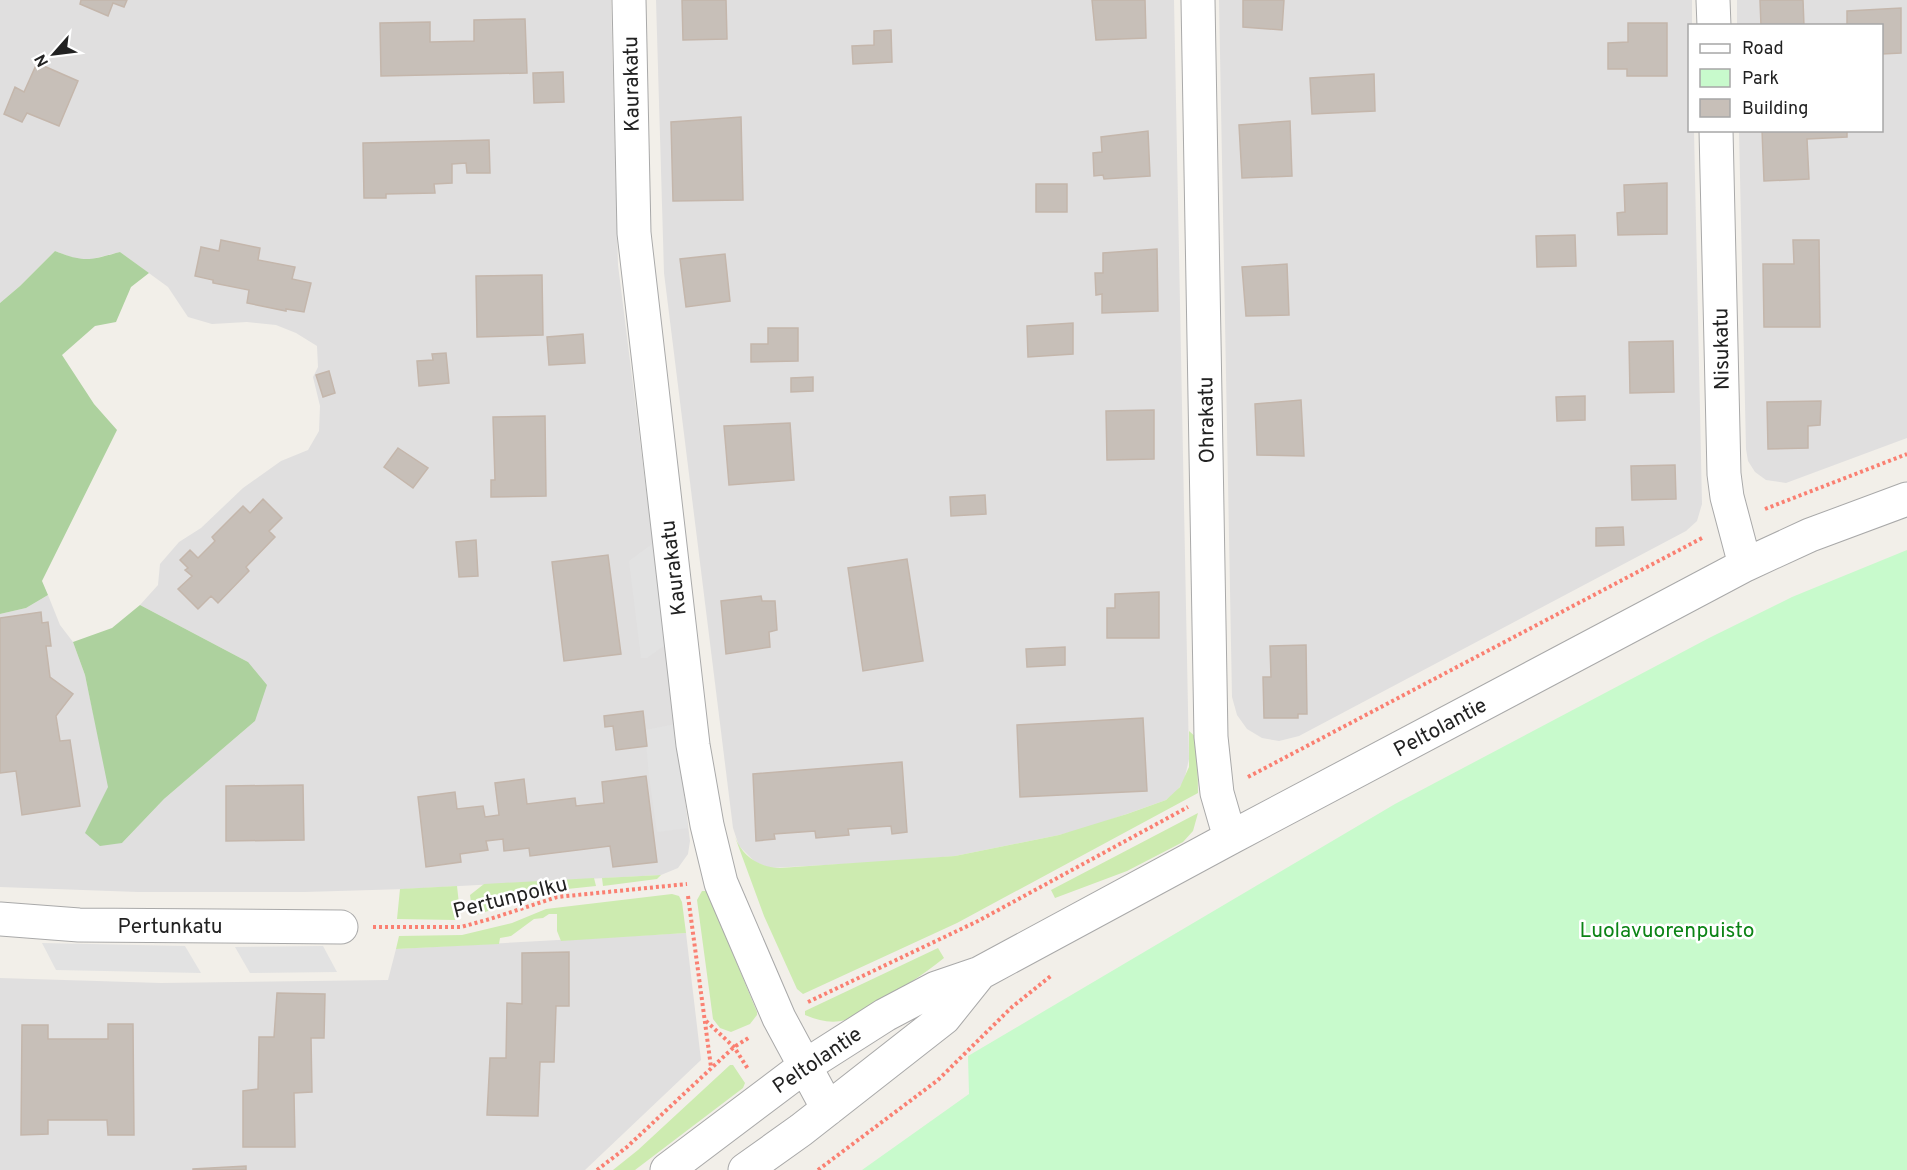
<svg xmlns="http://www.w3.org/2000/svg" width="1907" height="1170" font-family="Overpass,sans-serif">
  <rect width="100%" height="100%" fill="#f2efe9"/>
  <!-- residential -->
  <path fill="#e0dfdf" d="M 0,0 L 611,0 L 618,265 L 690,841 L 688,854 L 678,868 L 661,875 L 405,889 L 305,892 L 138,892 L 0,887 L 0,614 L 26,608 L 48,595 L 60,625 L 73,642 L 85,675 L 109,787 L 95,814 L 122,843 L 164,799 L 255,721 L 248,662 L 140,605 L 158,585 L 160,564 L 179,542 L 201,528 L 243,488 L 281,461 L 308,450 L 319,431 L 320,406 L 313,377 L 318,367 L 317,346 L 296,333 L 276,325 L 247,322 L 212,324 L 188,317 L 168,287 L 120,252 L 92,259 L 76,259 L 55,251 L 20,286 L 0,303 Z
    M 656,0 L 1174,0 L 1189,759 L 1184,781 L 1176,792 L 1166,800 L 1090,827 L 1059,835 L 955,856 L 882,862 L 770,868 L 755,862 L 739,846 L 733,828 L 664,273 Z
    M 1219,0 L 1692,0 L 1692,25 L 1690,26 L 1690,130 L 1694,131 L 1702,504 L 1697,521 L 1686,531 L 1299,736 L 1279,741 L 1262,738 L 1247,729 L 1237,715 L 1232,697 Z
    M 1737,0 L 1907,0 L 1907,438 L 1786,483 L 1766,480 L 1755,472 L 1748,461 L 1746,449 L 1739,131 L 1882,130 L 1882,26 L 1737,25 Z
    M 686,933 L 701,1060 L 585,1170 L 0,1170 L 0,978 L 161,983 L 388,980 L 396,949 Z"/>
  <!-- grass -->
  <path fill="#cdebb0" d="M 1189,731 L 1197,738 L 1198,793 L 957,923 L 803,994 L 797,989 L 764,916 L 735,837 C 743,857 759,867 780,868 L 955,856 L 1059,835 L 1127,814 L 1166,800 L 1180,787 L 1189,767 Z
    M 1198,813 L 1193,831 L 1183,842 L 1127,871 L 1055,898 L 1051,890 Z
    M 661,875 L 657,879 L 603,886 L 602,878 Z
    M 594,878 L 596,886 L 548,891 L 473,916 L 470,895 L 484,884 Z
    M 457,886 L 460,913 L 455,920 L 397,919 L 400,889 Z
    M 702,891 L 707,891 L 757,1012 L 757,1015 L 750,1024 L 731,1032 L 720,1028 L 713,1019 L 697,900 Z
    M 672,894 L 679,896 L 682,902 L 686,933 L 561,941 L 557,931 L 557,914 L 549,914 L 543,918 L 534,919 L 511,936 L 500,938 L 499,944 L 396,949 L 399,936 L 462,935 L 512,923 L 546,909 Z
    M 938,948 L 944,958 C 922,976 899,990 874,1004 C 865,1010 855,1017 845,1020 C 831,1024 817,1020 805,1015 L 805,1011 Z
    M 730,1065 L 733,1065 L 745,1083 L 743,1088 L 635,1170 L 613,1170 L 638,1150 Z"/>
  <!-- forest -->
  <path fill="#add19e" d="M 55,251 C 85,263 90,260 120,252 L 149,273 L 131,287 L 116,322 L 95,326 L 62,355 L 94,404 L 117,430 L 42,581 L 48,595 L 26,608 L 0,614 L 0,303 L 20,286 Z
    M 140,605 L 248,662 L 267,685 L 255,721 L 164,799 L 122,843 L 100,846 L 85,833 L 108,787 L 85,675 L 73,642 L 112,628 Z"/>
  <!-- park -->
  <path fill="#c8facc" d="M 1907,550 L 1907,1170 L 862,1170 L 969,1094 L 968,1056 L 1395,804 L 1709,638 L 1792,597 Z"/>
  <!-- parking -->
  <path fill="#e2e2e2" d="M 652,544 L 665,645 L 647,658 L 641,658 L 629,561 Z
    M 675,724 L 688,828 L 657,832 L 649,776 L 645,730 Z
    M 42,943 L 185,946 L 201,973 L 56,970 Z
    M 323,946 L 337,972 L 250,973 L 235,947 Z"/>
  <!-- building -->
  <path fill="#c7bfb8" stroke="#c4b6ab" stroke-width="1.5" d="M 81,0 L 127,0 L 124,7 L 113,3 L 108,16 L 80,4 Z
    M 682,0 L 726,0 L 727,39 L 683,40 Z
    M 1092,0 L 1145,0 L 1146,38 L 1096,40 Z
    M 1243,0 L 1284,0 L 1282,30 L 1243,27 Z
    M 1760,0 L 1803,0 L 1804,26 L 1761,26 Z
    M 1901,8 L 1901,53 L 1882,54 L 1882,26 L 1847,26 L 1847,11 Z
    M 525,19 L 527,73 L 381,76 L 380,23 L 430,22 L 430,42 L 474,41 L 474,20 Z
    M 1628,23 L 1667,23 L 1667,76 L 1627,76 L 1627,69 L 1608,69 L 1608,43 L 1628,42 Z
    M 891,30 L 892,62 L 853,64 L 852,46 L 874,45 L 874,31 Z
    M 37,63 L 78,81 L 59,126 L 27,113 L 22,122 L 4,114 L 15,87 L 24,92 Z
    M 563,72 L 564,102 L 534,103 L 533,73 Z
    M 1374,74 L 1375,111 L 1312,114 L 1310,78 Z
    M 741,117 L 743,200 L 673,201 L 671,122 Z
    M 1290,121 L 1292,176 L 1242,178 L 1239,125 Z
    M 1762,130 L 1847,130 L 1847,137 L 1807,139 L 1809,179 L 1764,181 Z
    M 1148,131 L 1150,176 L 1104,179 L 1103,175 L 1094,176 L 1093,153 L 1102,152 L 1101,137 Z
    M 489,140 L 490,173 L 467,173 L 466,163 L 452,164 L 452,183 L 434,184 L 435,193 L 386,194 L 386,198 L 364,198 L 363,143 Z
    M 1667,183 L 1667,234 L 1618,235 L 1617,213 L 1625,212 L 1624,185 Z
    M 1036,184 L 1067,184 L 1067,212 L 1036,212 Z
    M 1575,235 L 1576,266 L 1537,267 L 1536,236 Z
    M 221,240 L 260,248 L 258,260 L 295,267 L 292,279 L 311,283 L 304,312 L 286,309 L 286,311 L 247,303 L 249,290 L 213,283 L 213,280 L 195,276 L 201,247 L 219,251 Z
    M 1793,240 L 1819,240 L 1820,327 L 1764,327 L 1763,264 L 1794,264 Z
    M 1157,249 L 1158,311 L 1102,313 L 1102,294 L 1096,295 L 1095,273 L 1103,273 L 1103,253 Z
    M 725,254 L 730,301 L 686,307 L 680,259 Z
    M 1287,264 L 1289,315 L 1246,316 L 1242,267 Z
    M 542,275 L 543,335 L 477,337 L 476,276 Z
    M 1073,323 L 1073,354 L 1028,357 L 1027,326 Z
    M 768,328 L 798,328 L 798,361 L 751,362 L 751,344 L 768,344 Z
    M 583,334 L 585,363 L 549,365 L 547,337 Z
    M 1673,341 L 1674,392 L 1630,393 L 1629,342 Z
    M 446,353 L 449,383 L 419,386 L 417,361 L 433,360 L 432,354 Z
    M 329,371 L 335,393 L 323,397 L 316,375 Z
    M 813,377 L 813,391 L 791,392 L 791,378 Z
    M 1585,396 L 1585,420 L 1557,421 L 1556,397 Z
    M 1301,400 L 1304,456 L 1257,455 L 1255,404 Z
    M 1821,401 L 1820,425 L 1808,426 L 1808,448 L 1768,449 L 1767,402 Z
    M 1154,410 L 1154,459 L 1107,460 L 1106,411 Z
    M 545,416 L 546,496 L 491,497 L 491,480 L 495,480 L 493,417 Z
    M 790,423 L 794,480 L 729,485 L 724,426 Z
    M 398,448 L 428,468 L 413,488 L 384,467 Z
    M 1675,465 L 1676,499 L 1632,500 L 1631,466 Z
    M 985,495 L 986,514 L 951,516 L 950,497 Z
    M 263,499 L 282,518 L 269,531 L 275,537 L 246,567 L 249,571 L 218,603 L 211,596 L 198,609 L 178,589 L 192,576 L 185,570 L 188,568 L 180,560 L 190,550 L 198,558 L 215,541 L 212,537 L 243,506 L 250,513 Z
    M 1623,527 L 1624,545 L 1596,546 L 1596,528 Z
    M 476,540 L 478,576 L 459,577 L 456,542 Z
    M 608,555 L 621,654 L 564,661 L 552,562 Z
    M 907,559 L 923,661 L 863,671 L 848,568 Z
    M 1159,592 L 1159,638 L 1107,638 L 1107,608 L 1115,608 L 1115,594 Z
    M 761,596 L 762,601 L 775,601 L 777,630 L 769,632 L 770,647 L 726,654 L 721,601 Z
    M 41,612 L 42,623 L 48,622 L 51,646 L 46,646 L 50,677 L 73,694 L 56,716 L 60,741 L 70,740 L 80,806 L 22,815 L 16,771 L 0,773 L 0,618 Z
    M 1306,645 L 1307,714 L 1298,714 L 1298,718 L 1264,718 L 1263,677 L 1271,677 L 1270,646 Z
    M 1065,647 L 1065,665 L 1027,667 L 1026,649 Z
    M 643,711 L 647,746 L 616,750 L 613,726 L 605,727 L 604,716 Z
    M 1143,718 L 1147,791 L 1020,797 L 1017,725 Z
    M 902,762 L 907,832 L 892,834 L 891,826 L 848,829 L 849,835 L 816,838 L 815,831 L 774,834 L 775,839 L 756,841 L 753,774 Z
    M 646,776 L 657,862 L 613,867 L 610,846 L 530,856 L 529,848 L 504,851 L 503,839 L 486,841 L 488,850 L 460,854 L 461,862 L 426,867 L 418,797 L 455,792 L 457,809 L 483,806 L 485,817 L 499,815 L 495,783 L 524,779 L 527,804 L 575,798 L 576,806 L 604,803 L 602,782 Z
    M 303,785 L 304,840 L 226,841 L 226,786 Z
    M 569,952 L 569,1006 L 556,1006 L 554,1062 L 540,1062 L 538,1116 L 487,1115 L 490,1058 L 506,1058 L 507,1003 L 522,1004 L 522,953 Z
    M 277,993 L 325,994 L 324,1038 L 311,1038 L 312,1092 L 294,1093 L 295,1147 L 243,1147 L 243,1091 L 258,1089 L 259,1037 L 274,1037 Z
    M 108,1024 L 133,1024 L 134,1135 L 108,1135 L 107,1120 L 48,1120 L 48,1134 L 21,1135 L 22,1025 L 48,1025 L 48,1039 L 108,1039 Z
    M 246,1166 L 246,1170 L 193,1170 L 193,1169 Z"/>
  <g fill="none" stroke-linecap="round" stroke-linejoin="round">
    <!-- minor casing -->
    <g stroke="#a9a9a9" stroke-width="35">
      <path id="minor" d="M 629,0 L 634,233 L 693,745 L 707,825 L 721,883 L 779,1018 L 828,1109
        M 1198,0 L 1211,737 L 1217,793 L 1230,838
        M 1713,0 L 1714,26
        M 1716,130 L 1724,474 L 1727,497 L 1745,565
        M 0,919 L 79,925 L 341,927
        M 667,1170 L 805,1066 L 885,1015 L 936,988 L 980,973 L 1230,838 L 1745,565 L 1810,535 L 1907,499
        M 745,1170 L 801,1130 L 944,1018 L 980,973"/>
    </g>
    <!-- path -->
    <path stroke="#fa8072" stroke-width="4" stroke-dasharray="3 3" stroke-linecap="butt" d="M 1765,509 L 1907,454
      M 1248,777 L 1704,537
      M 688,896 L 711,1067
      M 373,927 L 461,927 L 490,919 L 557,897 L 687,884
      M 808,1002 L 978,921 L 1188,807
      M 706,1021 L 734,1047 L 748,1069
      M 597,1170 L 627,1147 L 734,1047 L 750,1037
      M 818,1170 L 938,1080 L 1012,1007 L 1052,975"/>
    <!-- minor -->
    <use href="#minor" stroke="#fff" stroke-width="33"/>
  </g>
  <g text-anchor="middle" stroke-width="5" stroke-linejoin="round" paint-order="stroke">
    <!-- street labels -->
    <g font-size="21" fill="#222" stroke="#fff">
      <text transform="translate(631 84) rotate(-91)" y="7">Kaurakatu</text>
      <text transform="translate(1721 349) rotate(-91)" y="7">Nisukatu</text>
      <text transform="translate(1206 420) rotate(-91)" y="7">Ohrakatu</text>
      <text transform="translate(673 568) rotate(-97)" y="7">Kaurakatu</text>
      <text transform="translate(1440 727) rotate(-28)" y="7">Peltolantie</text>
      <text transform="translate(510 897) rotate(-14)" y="7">Pertunpolku</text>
      <text x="170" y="933">Pertunkatu</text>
      <text transform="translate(817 1060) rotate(-34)" y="7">Peltolantie</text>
    </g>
    <!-- park labels -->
    <g font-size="21" fill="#0c8416" stroke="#fff">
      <text x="1667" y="937">Luolavuorenpuisto</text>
    </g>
  </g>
  <!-- legend -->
  <rect x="1688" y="24" width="195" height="108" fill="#ffffff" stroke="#a7a7a7" stroke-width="1.5"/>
  <rect x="1700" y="44" width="30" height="9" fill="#ffffff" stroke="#a7a7a7" stroke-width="1.5"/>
  <text x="1742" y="54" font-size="18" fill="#222222">Road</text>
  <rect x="1700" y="69" width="30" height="18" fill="#c8facc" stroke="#a7a7a7" stroke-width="1.5"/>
  <text x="1742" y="84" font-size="18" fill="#222222">Park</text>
  <rect x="1700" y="99" width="30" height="18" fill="#c7bfb8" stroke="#a7a7a7" stroke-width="1.5"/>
  <text x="1742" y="114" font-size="18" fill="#222222">Building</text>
  <!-- north arrow -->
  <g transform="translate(54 54) rotate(242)" stroke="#ffffff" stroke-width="4.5" paint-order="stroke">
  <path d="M0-4.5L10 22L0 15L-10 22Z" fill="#222222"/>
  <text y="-9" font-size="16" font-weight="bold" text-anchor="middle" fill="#222222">N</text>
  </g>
</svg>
